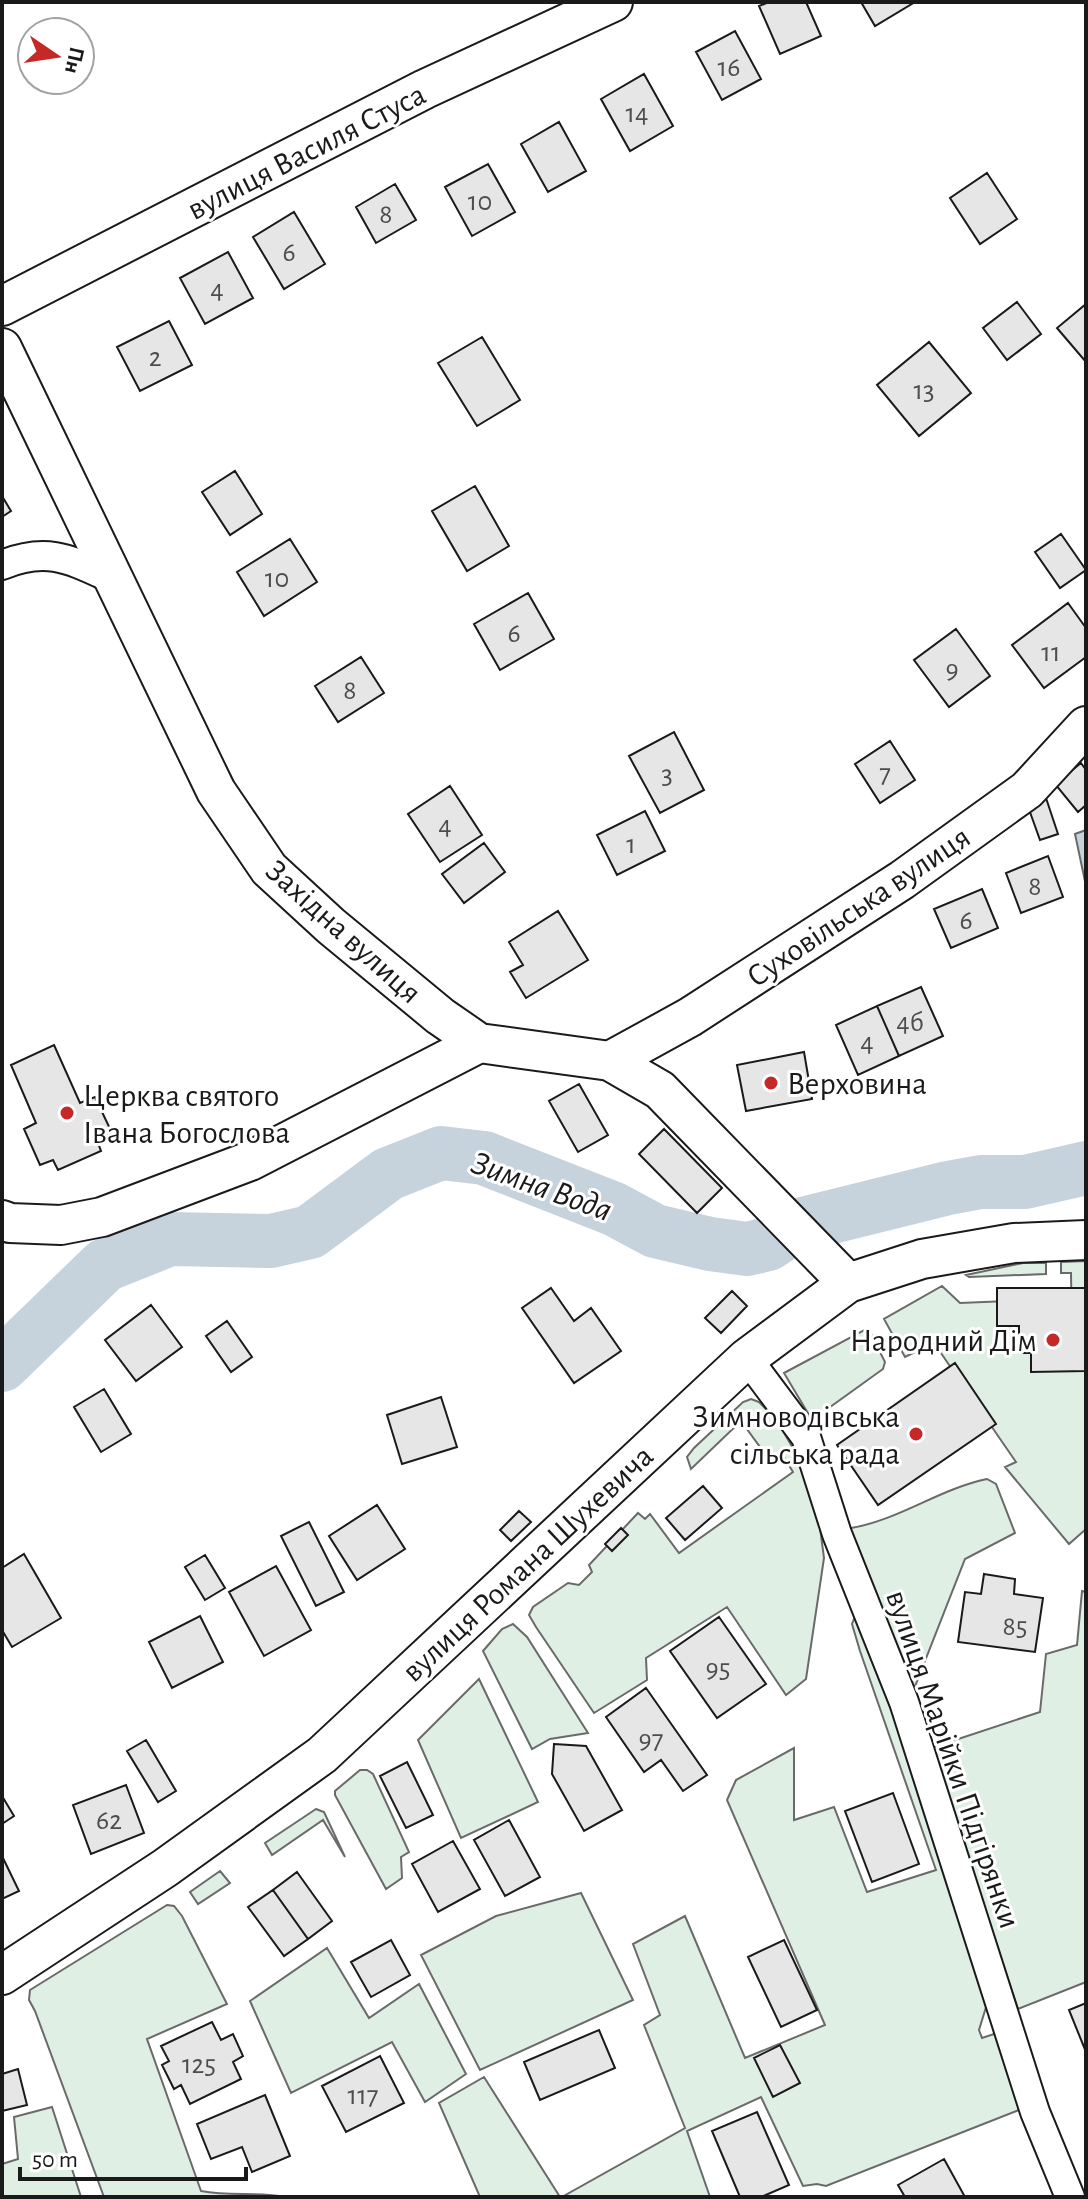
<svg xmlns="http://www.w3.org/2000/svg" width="1088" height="2199" font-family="'Alegreya Sans',sans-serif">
  <rect width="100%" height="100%" fill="#fff"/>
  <!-- green -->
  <path fill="#e0efe3" stroke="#6a6a6a" stroke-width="2" d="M 1086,1261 L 1086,1529 L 1069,1544 L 1005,1467 L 1016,1462 L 934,1343 L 905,1357 L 884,1319 L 942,1286 L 960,1303 L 1008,1301 L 1072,1337 L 1071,1273 L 1061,1273 L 1061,1262 Z
    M 1023,1263 L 1046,1263 L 1046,1274 L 969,1277 L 966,1275 Z
    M 868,1328 L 885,1362 L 883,1369 L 812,1420 L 784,1373 Z
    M 751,1399 L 759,1402 L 776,1419 L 794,1450 L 817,1505 L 824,1558 L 806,1679 L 786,1695 L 727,1607 L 646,1658 L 647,1680 L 594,1713 L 536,1627 L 529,1615 L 533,1607 L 568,1583 L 579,1585 L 592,1572 L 589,1565 L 638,1513 L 645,1519 L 650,1514 L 679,1553 L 793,1472 L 782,1454 L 771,1462 L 741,1421 L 691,1469 L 687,1457 L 694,1448 L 743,1402 Z
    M 987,1479 L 996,1484 L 1015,1533 L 965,1559 L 912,1694 L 850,1544 L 851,1528 C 899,1520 939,1489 987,1479 Z
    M 1082,1591 L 1086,1592 L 1086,1982 L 1018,2009 L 931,1748 L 1040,1712 L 1046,1654 L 1077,1645 Z
    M 856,1614 L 892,1709 L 987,2004 L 979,2030 L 982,2038 L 997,2033 L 1024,2108 L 826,2186 L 817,2184 L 803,2186 L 761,2097 L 687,2131 L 710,2197 L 562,2197 L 685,2128 L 644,2025 L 660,2015 L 633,1944 L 685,1916 L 745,2058 L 825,2025 L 727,1800 L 736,1780 L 794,1748 L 794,1820 L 834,1807 L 867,1892 L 936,1870 L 860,1651 L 852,1624 Z
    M 513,1624 L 527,1637 L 588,1733 L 550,1739 L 532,1749 L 483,1651 L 502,1629 Z
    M 479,1679 L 538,1802 L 461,1838 L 418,1740 Z
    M 360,1770 L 367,1770 L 373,1774 L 409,1852 L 401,1857 L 402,1878 L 386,1889 L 335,1795 L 335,1791 Z
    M 316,1809 L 324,1812 L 345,1857 L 323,1820 L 272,1855 L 265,1843 Z
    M 220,1871 L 230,1883 L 198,1904 L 190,1892 Z
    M 581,1893 L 633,2000 L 480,2070 L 421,1955 L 496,1916 Z
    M 167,1905 L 174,1906 L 182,1916 L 227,2004 L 147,2039 L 201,2191 C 231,2197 255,2191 286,2197 L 104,2197 L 35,2011 L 29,2000 L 30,1990 Z
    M 327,1948 L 369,2018 L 419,1984 L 466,2074 L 425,2102 L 392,2042 L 291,2093 L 250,2001 Z
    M 484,2077 L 560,2197 L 480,2197 L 439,2103 Z
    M 52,2107 L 81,2197 L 2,2197 L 2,2164 L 18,2159 L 14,2117 Z"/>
  <!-- water -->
  <path fill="#c6d2dc" stroke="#6a6a6a" stroke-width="2" d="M 1086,830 L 1086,886 L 1075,834 Z"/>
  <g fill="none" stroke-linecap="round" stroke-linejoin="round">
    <!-- river -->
    <path stroke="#c6d2dc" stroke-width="54" d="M 2,1365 L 105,1265 L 170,1239 L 271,1241 L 310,1232 L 388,1174 L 441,1153 L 484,1158 L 614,1209 L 655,1231 L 710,1244 L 747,1249 L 768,1244 L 795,1226 L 948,1188 L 981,1182 L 1025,1182 L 1086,1168"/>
  </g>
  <!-- building -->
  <path fill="#e6e6e6" stroke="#1a1a1a" stroke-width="2" d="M 769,2 L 806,2 L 821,36 L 780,54 L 759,6 Z
    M 861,2 L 915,2 L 875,26 Z
    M 735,31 L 761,79 L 722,100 L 696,52 Z
    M 644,74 L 673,126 L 630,151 L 601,99 Z
    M 559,122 L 586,171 L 548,192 L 521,144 Z
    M 488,164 L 515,212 L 472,236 L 445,187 Z
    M 987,173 L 1017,219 L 980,244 L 950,198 Z
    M 395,184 L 416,220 L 376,243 L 356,207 Z
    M 294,212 L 325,264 L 284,289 L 253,237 Z
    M 228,252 L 253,298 L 205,324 L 180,278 Z
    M 1017,302 L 1041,334 L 1007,360 L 983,328 Z
    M 1086,304 L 1086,362 L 1057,328 Z
    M 169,321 L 192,365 L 140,391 L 117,347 Z
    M 482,337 L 520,400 L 477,426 L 438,363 Z
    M 929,342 L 971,393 L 919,436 L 877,385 Z
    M 235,471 L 262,514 L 230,535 L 202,492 Z
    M 475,486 L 509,546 L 467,571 L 432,511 Z
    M 2,496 L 11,511 L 2,517 Z
    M 1061,534 L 1086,570 L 1060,588 L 1035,552 Z
    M 290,539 L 317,582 L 264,616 L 237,572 Z
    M 528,593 L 554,639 L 500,670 L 474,624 Z
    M 1068,603 L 1086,628 L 1086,657 L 1044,688 L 1012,645 Z
    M 956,629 L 990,676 L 949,707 L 914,660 Z
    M 361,657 L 384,693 L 338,722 L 315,686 Z
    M 674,732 L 704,790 L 660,813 L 629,756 Z
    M 890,741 L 915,780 L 880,803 L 855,764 Z
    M 1081,763 L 1086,770 L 1086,805 L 1078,812 L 1055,784 Z
    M 450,786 L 482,835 L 440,862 L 408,814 Z
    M 1045,795 L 1058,834 L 1040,840 L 1026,801 Z
    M 645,811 L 665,851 L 617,875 L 597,835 Z
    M 484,843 L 505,872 L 464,903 L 442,874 Z
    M 1048,856 L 1063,897 L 1021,913 L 1006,873 Z
    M 982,889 L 998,928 L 951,948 L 934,909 Z
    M 558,911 L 588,960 L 526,998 L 510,972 L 523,965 L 509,942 Z
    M 921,987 L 943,1036 L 899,1056 L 877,1006 Z
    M 877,1006 L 899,1056 L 858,1075 L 836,1025 Z
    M 54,1045 L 80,1103 L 95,1097 L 112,1133 L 97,1140 L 101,1151 L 58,1170 L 53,1160 L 40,1165 L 24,1129 L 36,1123 L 11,1065 Z
    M 804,1052 L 812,1099 L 746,1111 L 737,1065 Z
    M 579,1084 L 608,1135 L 578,1152 L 549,1101 Z
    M 664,1129 L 722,1188 L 697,1213 L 639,1154 Z
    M 551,1288 L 574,1321 L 591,1308 L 621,1351 L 574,1383 L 522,1308 Z
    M 997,1288 L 1086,1288 L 1086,1371 L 1031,1372 L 1031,1353 L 1019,1353 L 1019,1326 L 997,1326 Z
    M 732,1291 L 747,1306 L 721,1333 L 705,1318 Z
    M 151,1305 L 182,1347 L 136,1381 L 105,1340 Z
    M 227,1321 L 252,1357 L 231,1372 L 206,1336 Z
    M 955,1363 L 996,1424 L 878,1505 L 837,1445 Z
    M 104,1389 L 131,1434 L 101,1452 L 74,1407 Z
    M 441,1397 L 457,1447 L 402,1464 L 387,1415 Z
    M 703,1486 L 722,1508 L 685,1540 L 666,1518 Z
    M 377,1505 L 405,1549 L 357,1580 L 329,1536 Z
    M 519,1511 L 531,1522 L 511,1541 L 500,1530 Z
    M 309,1522 L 344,1592 L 316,1606 L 281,1536 Z
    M 621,1528 L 628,1535 L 612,1551 L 605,1544 Z
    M 24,1554 L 61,1618 L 12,1647 L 2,1630 L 2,1568 Z
    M 205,1555 L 225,1588 L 205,1600 L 185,1567 Z
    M 276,1566 L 311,1630 L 264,1656 L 229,1592 Z
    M 984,1574 L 1015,1579 L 1014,1594 L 1043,1598 L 1035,1652 L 958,1642 L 965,1592 L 981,1594 Z
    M 200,1616 L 223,1662 L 172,1688 L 149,1642 Z
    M 719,1617 L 766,1684 L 717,1718 L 670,1651 Z
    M 646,1688 L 707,1775 L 683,1791 L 661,1760 L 644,1772 L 606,1717 Z
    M 146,1740 L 176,1791 L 158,1802 L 127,1751 Z
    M 554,1744 L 586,1746 L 622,1810 L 584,1831 L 552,1774 Z
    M 407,1762 L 433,1815 L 406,1828 L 380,1776 Z
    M 126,1785 L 144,1833 L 91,1854 L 73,1805 Z
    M 893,1793 L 919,1864 L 872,1882 L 845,1811 Z
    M 2,1796 L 14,1816 L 2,1824 Z
    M 509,1820 L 540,1877 L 505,1896 L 474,1840 Z
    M 453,1841 L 480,1889 L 438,1912 L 412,1864 Z
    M 2,1856 L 19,1891 L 2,1899 Z
    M 297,1872 L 332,1921 L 308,1939 L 273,1890 Z
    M 273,1890 L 308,1939 L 284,1956 L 248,1907 Z
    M 391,1940 L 410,1975 L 371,1997 L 351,1962 Z
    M 784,1940 L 817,2010 L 781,2027 L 748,1957 Z
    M 1086,2003 L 1086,2052 L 1069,2010 Z
    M 212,2022 L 221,2040 L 233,2034 L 243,2056 L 233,2062 L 241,2079 L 190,2104 L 181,2085 L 174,2089 L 162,2065 L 169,2061 L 161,2046 Z
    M 599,2030 L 615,2068 L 540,2100 L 524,2062 Z
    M 780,2045 L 800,2083 L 773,2097 L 754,2058 Z
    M 380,2056 L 404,2103 L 346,2132 L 322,2086 Z
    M 18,2069 L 27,2105 L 2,2111 L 2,2074 Z
    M 265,2095 L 290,2156 L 252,2172 L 242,2147 L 211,2159 L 197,2124 Z
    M 757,2112 L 789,2185 L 761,2197 L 740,2197 L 712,2131 Z
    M 944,2159 L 965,2197 L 905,2197 L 898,2185 Z"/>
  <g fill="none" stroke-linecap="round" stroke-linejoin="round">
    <!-- street casing -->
    <g stroke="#1a1a1a" stroke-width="32">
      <path id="street" d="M 2,565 C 48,546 71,560 113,579
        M 747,1358 L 806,1437 L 837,1534 L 904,1702 L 1035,2112 L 1070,2197"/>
    </g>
    <!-- secondary casing -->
    <g stroke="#1a1a1a" stroke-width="42">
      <path id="secondary" d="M 2,306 L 425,89 L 613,2
        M 2,348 L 216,791 L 269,869 L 331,926 L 440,1016 L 479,1043 L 610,1061 L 660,1090 L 848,1283
        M 610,1061 L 690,1017 L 902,880 L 1027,790 L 1086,726
        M 2,1220 L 10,1223 L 61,1225 L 102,1217 L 250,1161 L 479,1043
        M 2,1975 L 165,1868 L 322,1755 L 747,1358 L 848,1283 L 922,1259 L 1014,1243 L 1086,1240"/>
    </g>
    <!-- street -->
    <use href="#street" stroke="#fff" stroke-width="28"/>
    <!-- secondary -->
    <use href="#secondary" stroke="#fff" stroke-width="38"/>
  </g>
  <!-- markers -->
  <g fill="#c62828" stroke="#fff" stroke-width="3">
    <circle cx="771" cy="1083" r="8"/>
    <circle cx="67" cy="1113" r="8"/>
    <circle cx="1053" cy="1340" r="8"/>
    <circle cx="916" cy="1434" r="8"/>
  </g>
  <g text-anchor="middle" stroke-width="6" stroke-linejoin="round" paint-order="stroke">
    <!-- number labels -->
    <g font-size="28" fill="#4d4d4d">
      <text x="729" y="76">16</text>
      <text x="637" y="122">14</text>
      <text x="480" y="210">10</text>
      <text x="386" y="223">8</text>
      <text x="289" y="261">6</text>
      <text x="217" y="298">4</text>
      <text x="155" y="366">2</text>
      <text x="924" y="399">13</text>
      <text x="277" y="587">10</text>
      <text x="514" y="642">6</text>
      <text x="1051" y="661">11</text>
      <text x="952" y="678">9</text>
      <text x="350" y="699">8</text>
      <text x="885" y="782">7</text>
      <text x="667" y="783">3</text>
      <text x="445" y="834">4</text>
      <text x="631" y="853">1</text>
      <text x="1035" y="895">8</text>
      <text x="966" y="929">6</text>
      <text x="910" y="1031">4б</text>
      <text x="867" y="1051">4</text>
      <text x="1015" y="1635">85</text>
      <text x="718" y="1677">95</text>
      <text x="651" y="1748">97</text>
      <text x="109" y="1829">62</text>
      <text x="199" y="2073">125</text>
      <text x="363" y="2104">117</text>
    </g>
    <!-- street labels -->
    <g font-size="32" fill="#1a1a1a" stroke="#fff">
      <text transform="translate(306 151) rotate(-27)" y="11">вулиця Василя Стуса</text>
      <text transform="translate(858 906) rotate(-34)" y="11">Суховільська вулиця</text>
      <text transform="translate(344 931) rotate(42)" y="11">Західна вулиця</text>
      <text transform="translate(527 1563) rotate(-43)" y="11">вулиця Романа Шухевича</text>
      <text transform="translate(954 1759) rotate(71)" y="11">вулиця Марійки Підгірянки</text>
    </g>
    <!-- poi labels -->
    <g font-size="32" fill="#1a1a1a" stroke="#fff" text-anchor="start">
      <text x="787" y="1094">Верховина</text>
      <text x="83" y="1106">Церква святого<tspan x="83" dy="37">Івана Богослова</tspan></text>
      <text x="1037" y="1351" text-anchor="end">Народний Дім</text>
      <text x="900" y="1427" text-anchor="end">Зимноводівська<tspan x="900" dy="37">сільська рада</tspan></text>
    </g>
    <!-- water labels -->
    <g font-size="34" font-style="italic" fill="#1a1a1a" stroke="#fff">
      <text transform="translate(542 1185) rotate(20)" y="12">Зимна Вода</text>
    </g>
  </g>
  <!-- border -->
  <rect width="1088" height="2199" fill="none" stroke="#1a1a1a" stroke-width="8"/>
  <!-- north arrow -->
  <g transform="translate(56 56) rotate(103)"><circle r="38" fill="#ffffff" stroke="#a3a3a3" stroke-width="2"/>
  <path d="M0-6L14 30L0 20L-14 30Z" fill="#c62828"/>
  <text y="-12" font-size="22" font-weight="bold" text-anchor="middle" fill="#1a1a1a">Пн</text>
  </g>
  <!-- scale -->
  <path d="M20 2167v12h226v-12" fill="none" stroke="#1a1a1a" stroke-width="4"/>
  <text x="32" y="2167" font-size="24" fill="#1a1a1a" stroke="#ffffff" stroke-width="6" paint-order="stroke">50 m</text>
</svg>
